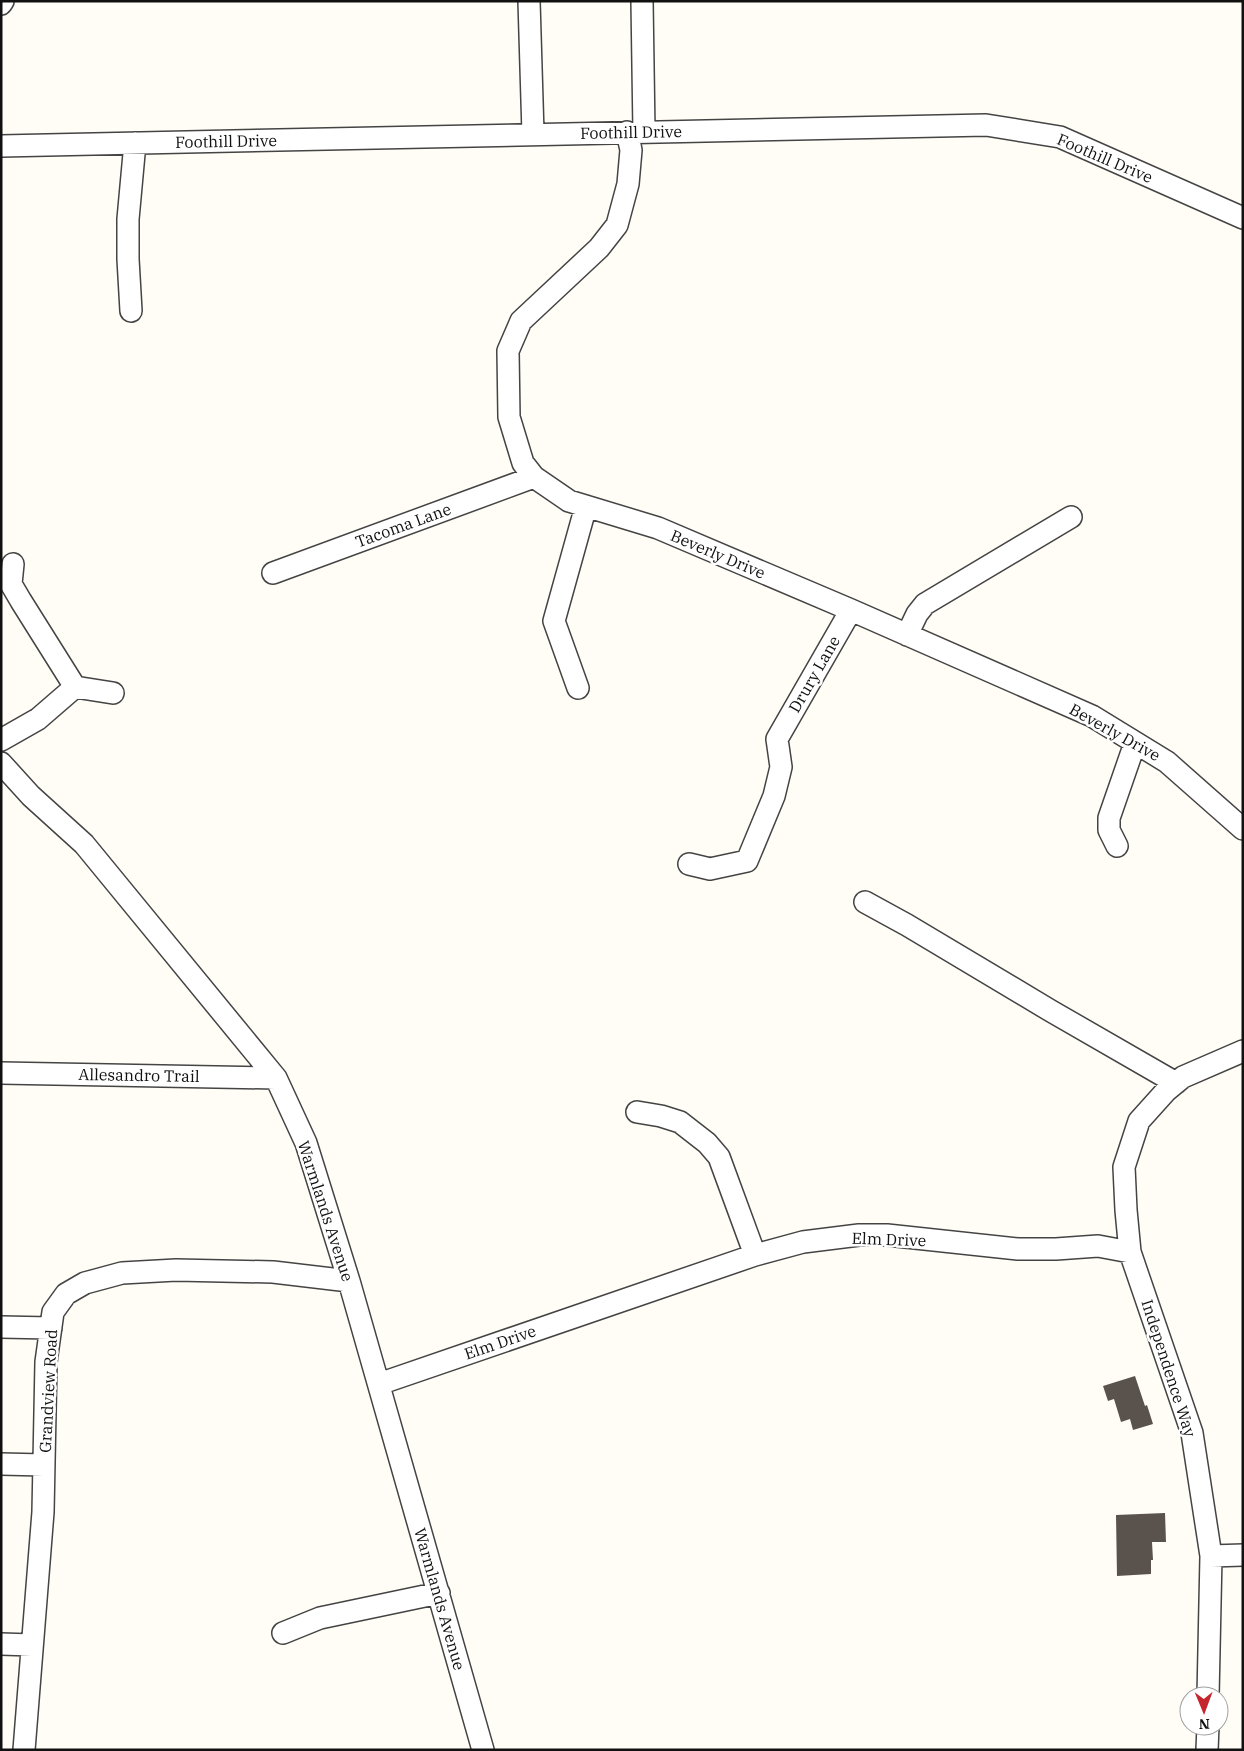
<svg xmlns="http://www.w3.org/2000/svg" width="1244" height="1751" font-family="'IBM Plex Serif',serif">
  <rect width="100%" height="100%" fill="#fffdf5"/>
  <!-- building -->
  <path fill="#5a524d" d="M 1135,1376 L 1145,1406 L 1147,1405 L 1153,1424 L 1133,1430 L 1130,1419 L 1121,1422 L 1114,1399 L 1108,1401 L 1103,1386 Z
    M 1165,1513 L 1166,1542 L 1152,1542 L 1153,1560 L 1151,1560 L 1151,1574 L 1117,1576 L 1116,1515 Z"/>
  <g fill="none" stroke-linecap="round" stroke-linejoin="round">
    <!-- minor casing -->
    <g stroke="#444" stroke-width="24">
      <path id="minor" d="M 529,1 L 533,134
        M 642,1 L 644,132
        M 1,4 L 3,1
        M 627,132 L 631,150 L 628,184 L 617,225 L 599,248 L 521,321 L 508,351 L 509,417 L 523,463 L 534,477 L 569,501 L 658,528 L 851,610 L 1092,716 L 1167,762 L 1243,829
        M 1,146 L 986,125 L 1060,137 L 1243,218
        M 131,311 L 128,259 L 128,219 L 135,143
        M 13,564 L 11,584 L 21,601 L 75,687 L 113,693
        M 273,573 L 534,477
        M 907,635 L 917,614 L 925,604 L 1071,517
        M 578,688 L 554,621 L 586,506
        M 1,740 L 38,719 L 75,687
        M 1,763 L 31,796 L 84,844 L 276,1078 L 306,1143 L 349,1281 L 483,1750
        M 1117,846 L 1109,830 L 1109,818 L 1135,743
        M 689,864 L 710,869 L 747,861 L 774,796 L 781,767 L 777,739 L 851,610
        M 865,902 L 907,925 L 1051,1011 L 1176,1083
        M 1,1073 L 276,1078
        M 637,1112 L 661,1116 L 680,1122 L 707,1143 L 719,1157 L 755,1255
        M 1,1327 L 51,1328
        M 379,1384 L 755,1255 L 803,1242 L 859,1235 L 887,1235 L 1018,1249 L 1056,1249 L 1098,1246 L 1130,1252
        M 1,1464 L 44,1465
        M 1211,1556 L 1243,1555
        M 283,1633 L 320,1618 L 439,1593
        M 1,1644 L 32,1645
        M 1208,1696 L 1211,1556 L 1192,1433 L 1130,1252 L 1126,1210 L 1124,1167 L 1139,1121 L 1166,1091 L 1183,1077 L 1243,1051
        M 24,1750 L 43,1512 L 46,1362 L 53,1312 L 66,1294 L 85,1283 L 122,1273 L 176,1270 L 273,1272 L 349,1281
        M 1207,1750 L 1208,1726"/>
    </g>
    <!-- minor -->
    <use href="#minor" stroke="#fff" stroke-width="21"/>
  </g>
  <g text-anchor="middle" stroke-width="5" stroke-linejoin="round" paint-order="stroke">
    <!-- street labels -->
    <g font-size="16" fill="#111" stroke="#fff">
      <text transform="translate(631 132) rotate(-1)" y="6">Foothill Drive</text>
      <text transform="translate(226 141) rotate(-1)" y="6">Foothill Drive</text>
      <text transform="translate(1105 158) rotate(23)" y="6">Foothill Drive</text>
      <text transform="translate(403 525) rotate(-20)" y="6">Tacoma Lane</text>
      <text transform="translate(718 554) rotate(23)" y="6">Beverly Drive</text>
      <text transform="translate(814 674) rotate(-60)" y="6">Drury Lane</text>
      <text transform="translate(1115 732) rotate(29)" y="6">Beverly Drive</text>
      <text transform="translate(139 1075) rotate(1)" y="6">Allesandro Trail</text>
      <text transform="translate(326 1211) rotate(72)" y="6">Warmlands Avenue</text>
      <text transform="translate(889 1239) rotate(2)" y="6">Elm Drive</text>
      <text transform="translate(500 1342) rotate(-19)" y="6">Elm Drive</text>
      <text transform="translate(1169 1368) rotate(72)" y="6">Independence Way</text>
      <text transform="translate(48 1391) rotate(-87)" y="6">Grandview Road</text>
      <text transform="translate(440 1599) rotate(74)" y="6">Warmlands Avenue</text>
    </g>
  </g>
  <!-- border -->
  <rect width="1244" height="1751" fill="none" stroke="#111111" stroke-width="5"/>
  <!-- north arrow -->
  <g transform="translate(1204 1711) rotate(179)"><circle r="24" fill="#ffffff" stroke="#a0a0a0"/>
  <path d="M0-4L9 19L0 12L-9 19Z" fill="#c4262e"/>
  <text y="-8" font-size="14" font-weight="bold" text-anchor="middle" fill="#111111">N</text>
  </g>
</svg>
